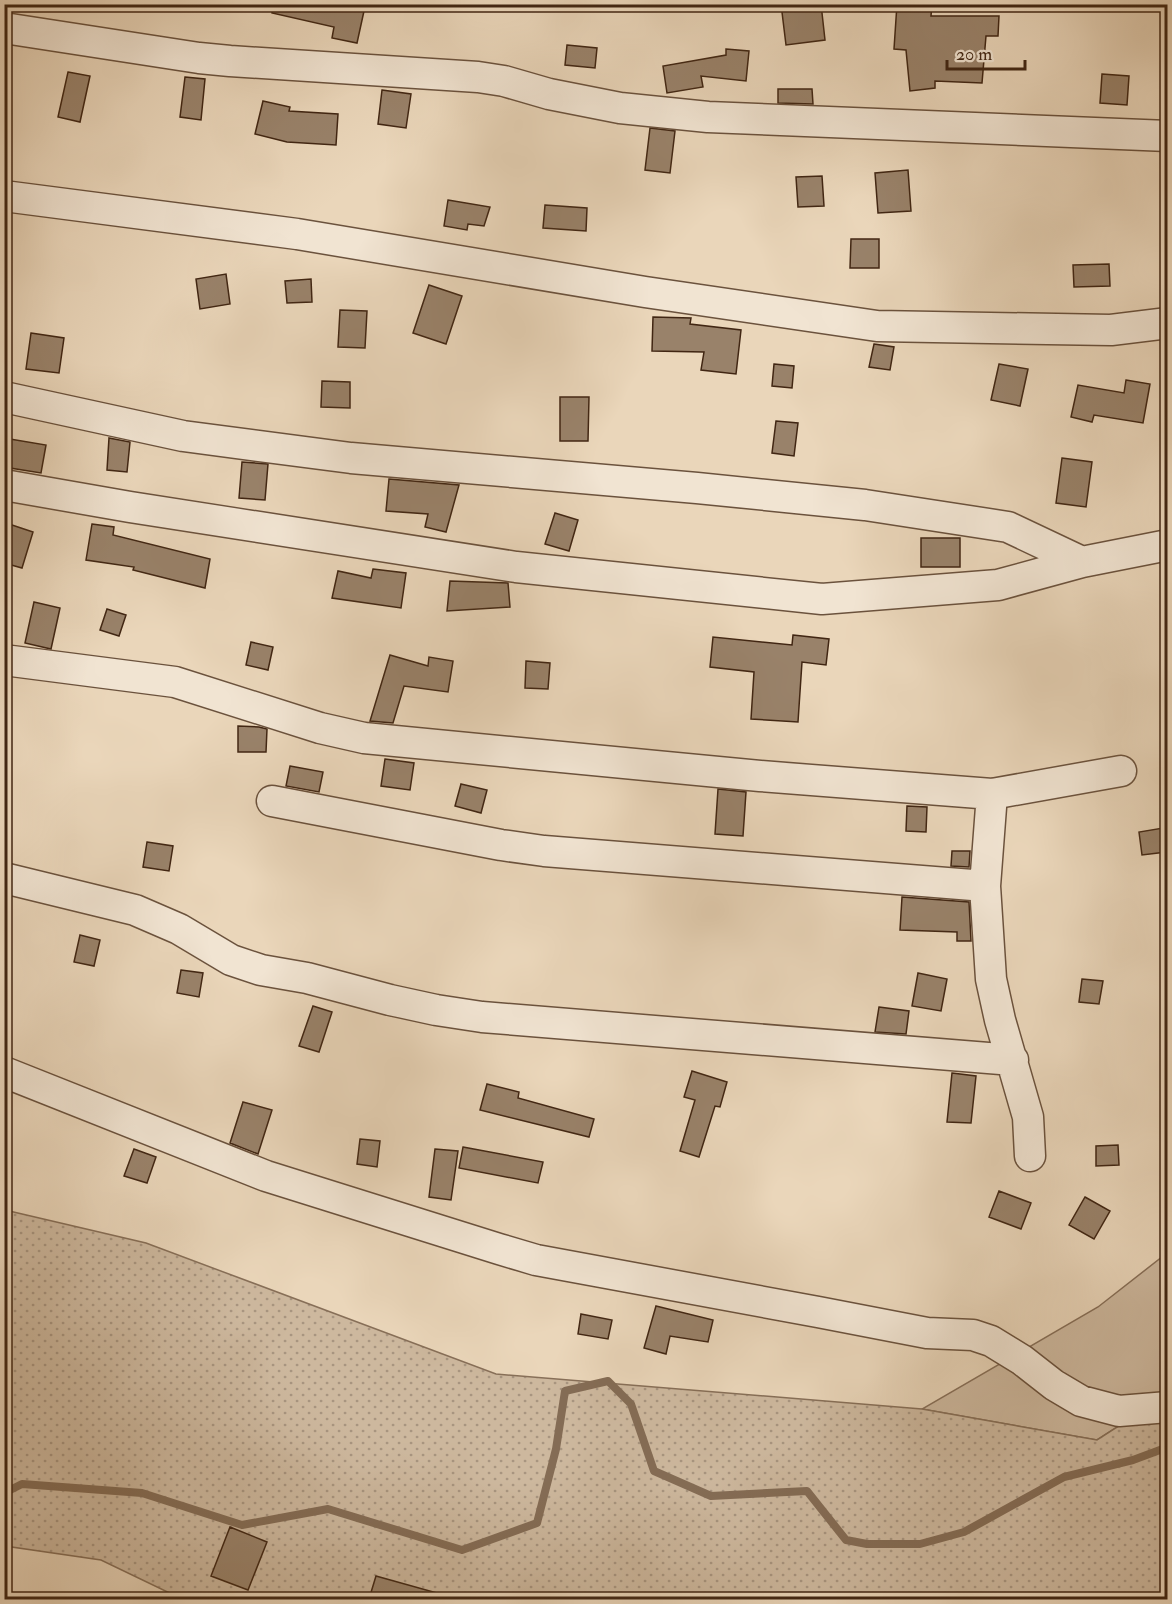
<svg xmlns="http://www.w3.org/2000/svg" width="1172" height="1604" font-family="'IM FELL Double Pica',serif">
  <defs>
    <pattern id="garden-dots" width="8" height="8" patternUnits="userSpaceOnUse" patternTransform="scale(1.5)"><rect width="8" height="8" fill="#cdb89e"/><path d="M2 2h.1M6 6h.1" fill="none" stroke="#a89580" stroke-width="1.8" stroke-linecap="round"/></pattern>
  </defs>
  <rect width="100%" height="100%" fill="#ead6ba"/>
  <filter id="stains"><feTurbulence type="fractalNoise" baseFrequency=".00333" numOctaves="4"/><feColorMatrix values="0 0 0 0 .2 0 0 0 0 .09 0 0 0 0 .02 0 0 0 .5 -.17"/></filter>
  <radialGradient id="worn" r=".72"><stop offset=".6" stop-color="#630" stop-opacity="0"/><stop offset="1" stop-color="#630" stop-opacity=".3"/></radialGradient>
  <!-- grass -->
  <path fill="#cdb89e" stroke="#876f58" stroke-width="1.5" d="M 1167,1253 L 1167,1395 L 1097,1440 L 922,1409 L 1098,1307 Z"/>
  <!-- garden -->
  <path fill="url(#garden-dots)" stroke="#876f58" stroke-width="1.5" d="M 5,1210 L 146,1243 L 496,1374 L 922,1409 L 1097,1440 L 1167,1395 L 1167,1599 L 182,1599 L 101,1560 L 5,1546 Z"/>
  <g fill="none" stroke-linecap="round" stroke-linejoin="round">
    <!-- stream -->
    <path stroke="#846c55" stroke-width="8" d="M 4,1493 L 22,1484 L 142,1493 L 242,1525 L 328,1509 L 462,1550 L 537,1523 L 556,1449 L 565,1391 L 608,1381 L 631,1404 L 654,1471 L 711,1496 L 807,1491 L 846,1540 L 867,1544 L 920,1544 L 964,1532 L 1064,1477 L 1133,1460 L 1168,1447"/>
  </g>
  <!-- building -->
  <path fill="#99826a" stroke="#412613" stroke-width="1.5" d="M 273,4 L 326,4 L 364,11 L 357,43 L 332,38 L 334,27 L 272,13 Z
    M 781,4 L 821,4 L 825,40 L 786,45 Z
    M 897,4 L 932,4 L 931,16 L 999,16 L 998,36 L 986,36 L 982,83 L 935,81 L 935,88 L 910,91 L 906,50 L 894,49 Z
    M 567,45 L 597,48 L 595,68 L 565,65 Z
    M 726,49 L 749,51 L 746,81 L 701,76 L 703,87 L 667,93 L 663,66 L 726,55 Z
    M 68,72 L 90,76 L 80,122 L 58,117 Z
    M 1102,74 L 1129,76 L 1127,105 L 1100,103 Z
    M 185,77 L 205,79 L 201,120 L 180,117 Z
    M 778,89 L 812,89 L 813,104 L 778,103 Z
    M 382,90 L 411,94 L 406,128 L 378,124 Z
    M 263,101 L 290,107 L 289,111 L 338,114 L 336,145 L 287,142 L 255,134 Z
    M 650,128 L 675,131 L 670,173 L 645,170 Z
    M 908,170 L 911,211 L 878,213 L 875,173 Z
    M 822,176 L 824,206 L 798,207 L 796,177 Z
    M 448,200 L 490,207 L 484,226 L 468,224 L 467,230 L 444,226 Z
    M 545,205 L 587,208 L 586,231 L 543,228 Z
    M 851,239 L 879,239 L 879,268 L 850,268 Z
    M 1109,264 L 1110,286 L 1074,287 L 1073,265 Z
    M 226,274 L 230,304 L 200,309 L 196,279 Z
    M 311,279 L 312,302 L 287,303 L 285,281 Z
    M 429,285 L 462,296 L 446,344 L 413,333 Z
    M 340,310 L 367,311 L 365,348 L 338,347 Z
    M 653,317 L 691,318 L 690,324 L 741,330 L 736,374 L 701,370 L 704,352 L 652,351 Z
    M 31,333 L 64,338 L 59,373 L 26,369 Z
    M 874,344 L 894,347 L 890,370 L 869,367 Z
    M 774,364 L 794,366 L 792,388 L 772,386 Z
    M 999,364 L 1028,369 L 1020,406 L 991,400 Z
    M 1126,380 L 1150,384 L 1143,423 L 1094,415 L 1092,422 L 1071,417 L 1078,385 L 1124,393 Z
    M 322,381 L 350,382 L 350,408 L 321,407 Z
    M 560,397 L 589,397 L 588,441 L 560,441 Z
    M 776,421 L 798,423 L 794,456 L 772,453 Z
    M 4,438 L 46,445 L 41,473 L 4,467 Z
    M 109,438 L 130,442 L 127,472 L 107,470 Z
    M 1062,458 L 1092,462 L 1086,507 L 1056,503 Z
    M 242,462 L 268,464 L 265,500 L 239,498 Z
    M 389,479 L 459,485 L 446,532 L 425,527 L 428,514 L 386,511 Z
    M 555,513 L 578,520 L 569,551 L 545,544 Z
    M 9,524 L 33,532 L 22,568 L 4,563 L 4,538 Z
    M 92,524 L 114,527 L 113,535 L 210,559 L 205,588 L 133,570 L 134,567 L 86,560 Z
    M 921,538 L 960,538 L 960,567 L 921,567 Z
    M 373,569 L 406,573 L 401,608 L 332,598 L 338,571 L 371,578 Z
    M 450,581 L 508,583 L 510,607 L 447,611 Z
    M 34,602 L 60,608 L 51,649 L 25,643 Z
    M 107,609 L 126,615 L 119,636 L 100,630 Z
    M 793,635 L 829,639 L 826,665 L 802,662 L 798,722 L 751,719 L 754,672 L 710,667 L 713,637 L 792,645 Z
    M 251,642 L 273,647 L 268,670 L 246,665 Z
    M 390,655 L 428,666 L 429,657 L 453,661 L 448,692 L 404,686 L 393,723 L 370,721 Z
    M 526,661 L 550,663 L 548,689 L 525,688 Z
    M 238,726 L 259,727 L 267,729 L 266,752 L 238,752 Z
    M 385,759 L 414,763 L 410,790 L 381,786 Z
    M 290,766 L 323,772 L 319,792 L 286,786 Z
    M 461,784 L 487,790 L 481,813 L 455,806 Z
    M 718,789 L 746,792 L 743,836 L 715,834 Z
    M 907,806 L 927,807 L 926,832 L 906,831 Z
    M 1163,828 L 1166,852 L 1142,855 L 1139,832 Z
    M 147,842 L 173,846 L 169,871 L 143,867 Z
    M 952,851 L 970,851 L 969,867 L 951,866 Z
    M 902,897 L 969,902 L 971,941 L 957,941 L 957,932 L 900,930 Z
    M 80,935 L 100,940 L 94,966 L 74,962 Z
    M 181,970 L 203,973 L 199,997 L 177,993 Z
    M 918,973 L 947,979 L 941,1011 L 912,1006 Z
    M 1082,979 L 1103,981 L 1099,1004 L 1079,1002 Z
    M 313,1006 L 332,1012 L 319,1052 L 299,1046 Z
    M 879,1007 L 909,1011 L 906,1034 L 875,1032 Z
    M 692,1071 L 727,1082 L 720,1107 L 715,1106 L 699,1157 L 680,1151 L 695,1100 L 684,1097 Z
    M 952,1073 L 976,1076 L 971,1123 L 947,1122 Z
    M 487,1084 L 519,1092 L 518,1098 L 594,1119 L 589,1137 L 480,1110 Z
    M 243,1102 L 272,1110 L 258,1154 L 230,1143 Z
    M 360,1139 L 380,1141 L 377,1167 L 357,1164 Z
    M 1118,1145 L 1119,1165 L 1096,1166 L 1096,1146 Z
    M 463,1147 L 543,1162 L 538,1183 L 459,1168 Z
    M 134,1149 L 156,1157 L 147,1183 L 124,1176 Z
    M 435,1149 L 458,1151 L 451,1200 L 429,1197 Z
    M 999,1191 L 1031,1203 L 1021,1229 L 989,1217 Z
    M 1085,1197 L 1110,1211 L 1094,1239 L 1069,1225 Z
    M 656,1306 L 713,1320 L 708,1342 L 670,1336 L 666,1354 L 644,1348 Z
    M 581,1314 L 612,1320 L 608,1339 L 578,1334 Z
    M 230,1527 L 267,1542 L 248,1590 L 211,1576 Z
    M 376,1576 L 437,1593 L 436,1599 L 369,1599 Z"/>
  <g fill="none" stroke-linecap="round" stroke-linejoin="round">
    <!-- minor casing -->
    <g stroke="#6b523d" stroke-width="33">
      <path id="minor" d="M 4,28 L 199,58 L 230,61 L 478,77 L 504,81 L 549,94 L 620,108 L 708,117 L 1168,136
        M 4,196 L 297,234 L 645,292 L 877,326 L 1111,330 L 1168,323
        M 4,397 L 183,436 L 351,458 L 697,488 L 865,505 L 1008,527 L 1082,562
        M 4,485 L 130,507 L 516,567 L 822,599 L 998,585 L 1082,562 L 1168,545
        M 4,660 L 175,682 L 320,728 L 364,738 L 760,776 L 992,794 L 1121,771
        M 992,794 L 985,886 L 991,979 L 1000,1020 L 1028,1117 L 1030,1156
        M 272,801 L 501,845 L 544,851 L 985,886
        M 4,878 L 135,910 L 179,929 L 231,960 L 261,970 L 307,978 L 390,1000 L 436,1010 L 482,1017 L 1013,1060
        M 4,1072 L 266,1176 L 499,1249 L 536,1260 L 818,1312 L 927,1333 L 973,1335 L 991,1341 L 1022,1360 L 1054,1385 L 1081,1401 L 1119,1411 L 1168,1407"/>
    </g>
    <!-- minor -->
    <use href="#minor" stroke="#f1e4d2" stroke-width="30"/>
  </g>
  <!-- margin -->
  <rect width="1172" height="1604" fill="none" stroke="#ead6ba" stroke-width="24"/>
  <rect x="6" y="6" width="1160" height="1592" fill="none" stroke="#412613" stroke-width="3"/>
  <rect x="12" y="12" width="1148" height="1580" fill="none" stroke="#412613" stroke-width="1.5"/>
  <!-- scale -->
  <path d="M947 60v9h78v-9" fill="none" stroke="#412613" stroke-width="3"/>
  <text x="956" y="60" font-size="18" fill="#412613" stroke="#f1e4d2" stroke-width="4.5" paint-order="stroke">20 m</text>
  <rect width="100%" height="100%" filter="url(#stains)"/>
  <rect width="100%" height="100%" fill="url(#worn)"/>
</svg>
